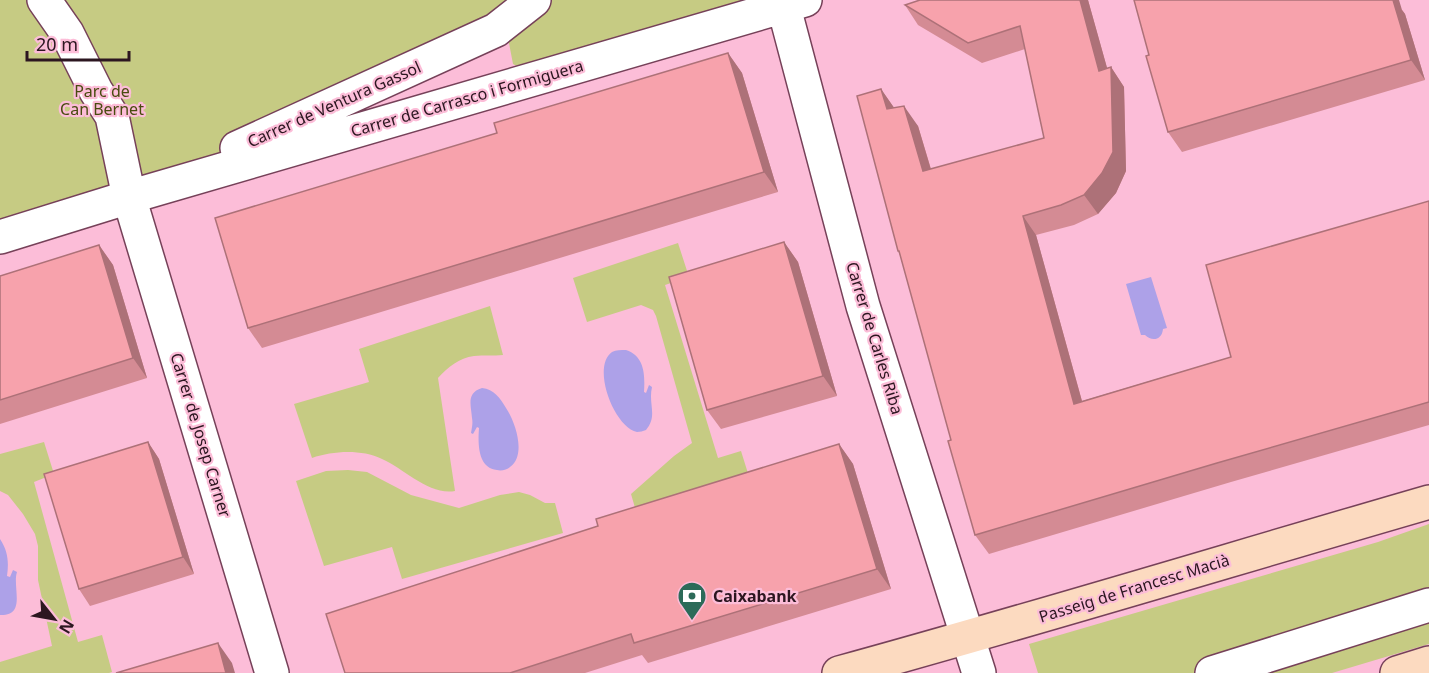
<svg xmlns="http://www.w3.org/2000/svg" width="1429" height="673" font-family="'Noto Sans',sans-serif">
  <rect width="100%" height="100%" fill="#fcbdd8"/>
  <!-- green -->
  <path fill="#c6cb83" d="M 0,0 L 782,0 L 531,74 L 513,64 L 508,38 L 129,197 L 0,237 Z
    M 678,243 L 689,277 L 665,285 L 718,458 L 741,451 L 751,483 L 638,518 L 631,494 L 674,456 L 692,443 L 656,316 L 653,310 L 641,305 L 587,322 L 573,278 Z
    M 490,306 L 503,355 C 493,356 484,355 474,356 C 459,358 448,367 438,378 L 455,491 C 430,496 403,468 382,459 C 361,449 333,451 312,458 L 294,404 L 369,382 L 359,349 Z
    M 44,442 L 54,474 L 34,482 L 78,642 L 102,635 L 112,672 L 109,673 L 0,673 L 0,662 L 52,646 L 38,580 L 38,546 L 35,534 L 23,514 L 8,495 L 0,491 L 0,454 Z
    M 348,470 L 367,472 L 411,495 L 459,508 L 500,495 L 519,492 L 530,495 L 545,503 L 555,503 L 563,533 L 402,579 L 392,547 L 324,566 L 296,481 L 326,471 Z
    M 1429,524 L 1429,644 L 1332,673 L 1038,673 L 1029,644 L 1378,542 Z"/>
  <!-- water -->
  <path fill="#ada1e8" d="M 1151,277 L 1167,328 L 1163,329 C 1162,340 1152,342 1145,335 L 1141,335 L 1126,284 Z
    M 626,350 C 645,356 645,376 644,392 L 646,393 L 649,385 L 652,387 C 648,404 658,416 646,430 C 643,431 640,432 637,432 C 614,427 591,367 612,352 C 616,350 621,350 626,350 Z
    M 482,388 C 494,389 500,398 506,408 C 515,421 527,455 510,467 C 507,470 501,471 497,470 C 477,468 478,442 479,428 L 477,427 L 473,434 L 471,433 C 472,427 473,423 472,418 C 471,405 466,393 482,388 Z
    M 0,539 C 8,551 9,562 7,576 L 10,577 L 13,570 L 17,572 C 12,587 27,616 0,615 Z"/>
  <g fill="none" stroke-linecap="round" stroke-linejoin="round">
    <!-- street casing -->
    <g stroke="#764159" stroke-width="36">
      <path id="street" d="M 44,0 L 67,33 L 96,91 L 112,116 L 129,197 L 272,673
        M 782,0 L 863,306 L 979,673
        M 237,148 L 496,30 L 534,0
        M 0,237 L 129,197 L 805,0
        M 1212,673 L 1429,605"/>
    </g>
    <!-- secondary casing -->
    <g stroke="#764159" stroke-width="36">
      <path id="secondary" d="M 839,673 C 1036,619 1232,559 1429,502
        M 1397,673 L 1429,663"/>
    </g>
    <!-- street -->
    <use href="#street" stroke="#fff" stroke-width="33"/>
    <!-- secondary -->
    <use href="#secondary" stroke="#fcdac0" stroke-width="33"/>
  </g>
  <!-- wall -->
  <path fill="#d48b94" d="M 1088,0 L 1107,68 L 1111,67 L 1124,87 L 1126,171 L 1116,193 L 1098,214 L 1074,225 L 1036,235 L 1082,401 L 1231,357 L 1429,201 L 1429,425 L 1231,482 L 989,554 L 975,535 L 951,440 L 900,255 L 898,251 L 881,89 L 894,108 L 918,126 L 931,169 L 1044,138 L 1025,49 L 982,63 L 918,25 L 905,5 Z
    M 1402,10 L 1405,14 L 1425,80 L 1182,152 L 1168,132 Z
    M 728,53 L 742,73 L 778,192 L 262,348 L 248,328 L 497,133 Z
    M 784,242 L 798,262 L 837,396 L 721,429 L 707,410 Z
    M 99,245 L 113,265 L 147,378 L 0,424 L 0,276 Z
    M 148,442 L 159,459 L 194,574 L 90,606 L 79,589 Z
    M 839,444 L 853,464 L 891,589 L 648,663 L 642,655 L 585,673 L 345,673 L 598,526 Z"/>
  <!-- shaded-wall -->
  <path fill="#ad7178" d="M 1080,0 L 1088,0 L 1111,82 L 1111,67 L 1124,87 L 1126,171 L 1116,193 L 1098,214 L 1084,195 L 1099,71 Z
    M 1393,0 L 1399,0 L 1402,10 L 1405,14 L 1425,80 L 1411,60 Z
    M 728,53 L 742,73 L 778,192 L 764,172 Z
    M 881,89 L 895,109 L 887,109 Z
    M 904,106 L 918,126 L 937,190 L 923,171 Z
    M 1023,216 L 1036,235 L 1088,423 L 1074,404 Z
    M 784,242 L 798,262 L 837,396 L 823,376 Z
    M 99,245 L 113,265 L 147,378 L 133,358 Z
    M 148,442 L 159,459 L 194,574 L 183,557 Z
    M 839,444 L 853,464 L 891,589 L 877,569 Z
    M 218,643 L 232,663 L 235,673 L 226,673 Z"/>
  <!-- building -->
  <path fill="#f7a2ac" stroke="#ad7178" stroke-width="1.5" d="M 920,0 L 1080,0 L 1099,71 L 1111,67 L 1113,152 L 1102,173 L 1084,195 L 1061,205 L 1023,216 L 1074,404 L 1231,357 L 1206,265 L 1429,201 L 1429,402 L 1217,463 L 975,535 L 948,441 L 951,440 L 899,251 L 898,251 L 857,96 L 881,89 L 887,109 L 904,106 L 923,171 L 1044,138 L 1020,26 L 968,43 L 905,5 Z
    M 1134,0 L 1393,0 L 1411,60 L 1168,132 L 1146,56 L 1149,55 Z
    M 728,53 L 764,172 L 248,328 L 215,218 L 497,133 L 494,123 Z
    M 784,242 L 823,376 L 707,410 L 669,277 Z
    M 99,245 L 133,358 L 0,400 L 0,276 Z
    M 148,442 L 183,557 L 79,589 L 44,474 Z
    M 839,444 L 877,569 L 634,643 L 631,634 L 510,673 L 345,673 L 326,614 L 598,526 L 596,519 Z
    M 218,643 L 226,673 L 116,673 Z"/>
  <!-- icons -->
  <defs>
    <g id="bank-pin" transform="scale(1.5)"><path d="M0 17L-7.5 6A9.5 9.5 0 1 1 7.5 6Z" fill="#2c6b59" stroke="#fcbdd8"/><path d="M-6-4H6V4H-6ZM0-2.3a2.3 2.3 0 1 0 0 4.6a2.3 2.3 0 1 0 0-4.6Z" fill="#fff"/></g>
  </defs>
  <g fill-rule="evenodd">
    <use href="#bank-pin" x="692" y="596"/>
  </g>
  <g text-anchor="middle" stroke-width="4.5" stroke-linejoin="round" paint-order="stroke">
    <!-- park labels -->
    <g font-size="16" fill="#494b0f" stroke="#fcbdd8">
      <text x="102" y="97">Parc de<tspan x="102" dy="18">Can Bernet</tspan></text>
    </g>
    <!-- street labels -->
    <g font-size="16" fill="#2c1620" stroke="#fcbdd8">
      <text transform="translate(467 98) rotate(-16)" y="6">Carrer de Carrasco i Formiguera</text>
      <text transform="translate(334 104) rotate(-24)" y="6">Carrer de Ventura Gassol</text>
      <text transform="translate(875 338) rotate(73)" y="6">Carrer de Carles Riba</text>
      <text transform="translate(201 435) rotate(73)" y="6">Carrer de Josep Carner</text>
      <text transform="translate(1134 588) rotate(-17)" y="6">Passeig de Francesc Macià</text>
    </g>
    <!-- poi labels -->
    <g font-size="16" font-weight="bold" fill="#2c1620" stroke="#fcbdd8" text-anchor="start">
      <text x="713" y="602">Caixabank</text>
    </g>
  </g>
  <!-- north arrow -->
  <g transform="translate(54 619) rotate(121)" stroke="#fcbdd8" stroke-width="4.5" paint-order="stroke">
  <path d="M0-4.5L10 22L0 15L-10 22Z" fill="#2c1620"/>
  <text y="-9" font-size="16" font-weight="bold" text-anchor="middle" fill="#2c1620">N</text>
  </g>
  <!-- scale -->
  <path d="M27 51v9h102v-9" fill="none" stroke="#2c1620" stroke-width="3"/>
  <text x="36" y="51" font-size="18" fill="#2c1620" stroke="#fcbdd8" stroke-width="4.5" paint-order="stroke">20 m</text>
</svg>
